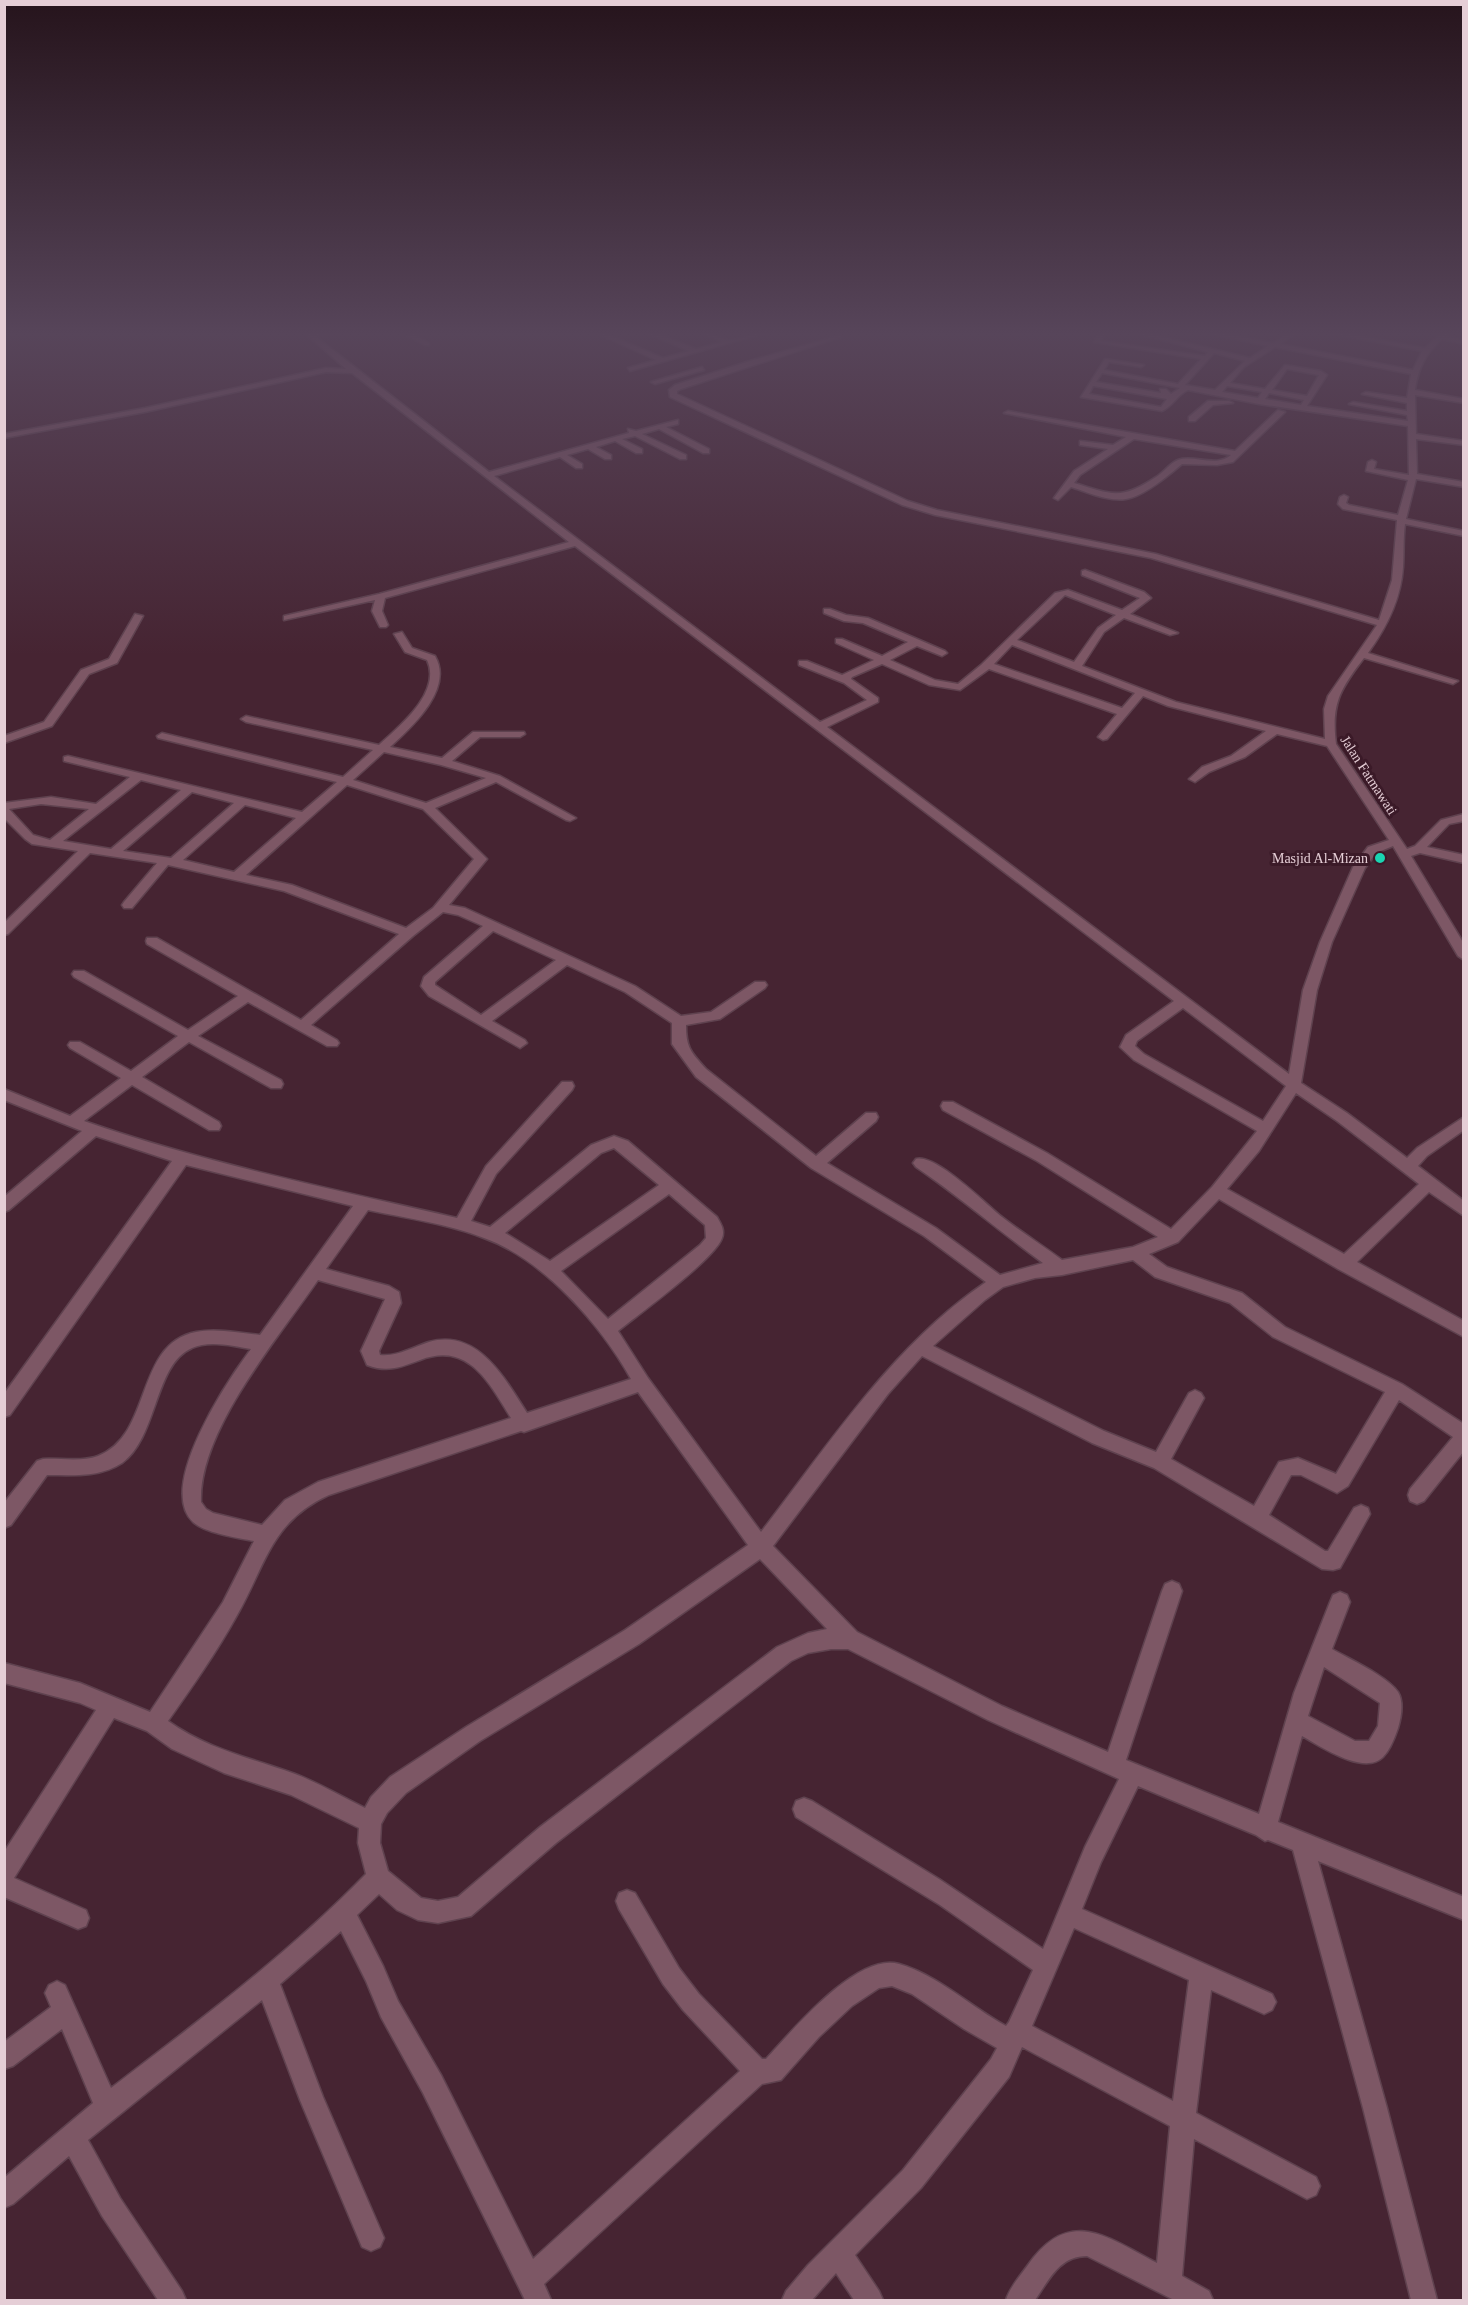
<svg xmlns="http://www.w3.org/2000/svg" width="1468" height="2305" font-family="'Times New Roman',serif">
  <rect width="100%" height="100%" fill="#462432"/>
  <g fill="none" stroke-linecap="round" stroke-linejoin="round">
    <!-- minor casing -->
    <g stroke="#5f424f" stroke-width="3">
      <path id="minor" d="M 304,332 L 342,332 L 315,336 L 489,472 L 629,433 L 628,429 L 636,431 L 678,420 L 678,424 L 666,427 L 709,449 L 709,453 L 703,453 L 659,429 L 642,434 L 686,455 L 686,459 L 680,459 L 635,436 L 622,439 L 642,449 L 642,453 L 636,453 L 615,441 L 596,447 L 611,455 L 611,459 L 605,459 L 588,449 L 567,455 L 582,464 L 582,468 L 576,468 L 560,457 L 494,476 L 820,722 L 867,700 L 844,683 L 799,665 L 799,661 L 807,661 L 842,675 L 874,660 L 836,643 L 836,639 L 842,639 L 882,656 L 908,642 L 863,623 L 844,621 L 824,613 L 824,609 L 830,609 L 846,615 L 868,618 L 945,651 L 947,653 L 942,656 L 917,646 L 890,660 L 935,680 L 958,684 L 981,665 L 1055,593 L 1068,590 L 1122,610 L 1140,598 L 1082,575 L 1082,571 L 1085,570 L 1144,592 L 1151,598 L 1130,614 L 1178,633 L 1170,635 L 1124,618 L 1104,632 L 1082,666 L 1176,702 L 1325,739 L 1324,709 L 1328,696 L 1377,625 L 1151,558 L 935,515 L 902,505 L 670,397 L 669,390 L 675,385 L 753,360 L 841,335 L 841,337 L 681,389 L 677,391 L 677,394 L 908,501 L 937,510 L 1156,554 L 1379,620 L 1392,580 L 1397,520 L 1343,509 L 1338,504 L 1340,497 L 1344,495 L 1348,497 L 1346,503 L 1349,505 L 1398,515 L 1408,480 L 1366,471 L 1368,462 L 1372,460 L 1376,462 L 1374,469 L 1409,475 L 1408,426 L 1259,404 L 1188,390 C 1177,395 1173,406 1162,411 L 1081,397 L 1105,359 L 1144,365 L 1141,367 L 1109,362 L 1104,370 L 1178,384 L 1201,359 L 1094,342 L 1099,332 L 1105,332 L 1101,341 L 1205,356 L 1208,352 L 1131,332 L 1142,332 L 1250,358 L 1268,346 L 1203,332 L 1216,332 L 1273,343 L 1290,332 L 1297,332 L 1280,344 L 1413,370 L 1422,351 L 1325,332 L 1338,332 L 1425,348 L 1442,332 L 1449,332 L 1445,336 L 1464,340 L 1464,344 L 1442,339 C 1425,354 1418,369 1415,390 L 1464,399 L 1464,403 L 1415,395 L 1416,434 L 1464,441 L 1464,445 L 1416,439 L 1417,474 L 1464,482 L 1464,487 L 1416,479 L 1406,519 L 1464,531 L 1464,536 L 1405,524 C 1403,538 1404,553 1403,567 C 1401,599 1387,627 1368,653 L 1458,681 L 1453,684 L 1364,658 C 1340,689 1331,704 1336,744 L 1407,849 L 1415,846 L 1441,820 L 1464,814 L 1464,821 L 1449,824 L 1427,847 L 1464,855 L 1464,863 L 1420,853 L 1411,856 L 1464,944 L 1464,960 L 1458,956 L 1393,846 L 1376,853 L 1365,868 L 1332,942 L 1317,990 L 1301,1083 L 1347,1113 L 1407,1158 L 1417,1148 L 1464,1117 L 1464,1130 L 1427,1156 L 1418,1166 L 1464,1201 L 1464,1216 L 1429,1192 L 1357,1262 L 1464,1321 L 1464,1337 L 1338,1269 L 1219,1199 L 1178,1242 L 1149,1254 L 1167,1267 L 1242,1293 L 1285,1327 L 1402,1384 L 1464,1424 L 1464,1451 L 1424,1501 L 1417,1504 L 1410,1501 L 1408,1495 L 1410,1489 L 1453,1437 L 1399,1400 L 1348,1486 L 1337,1493 L 1301,1475 L 1291,1475 L 1269,1515 L 1325,1551 L 1328,1551 L 1354,1508 L 1361,1505 L 1368,1508 L 1370,1514 L 1340,1568 L 1333,1570 L 1322,1569 L 1154,1468 L 1092,1443 L 922,1356 L 888,1394 L 773,1546 L 857,1632 L 1002,1706 L 1108,1752 L 1162,1591 L 1165,1584 L 1172,1581 L 1179,1584 L 1182,1591 L 1126,1760 L 1259,1814 L 1294,1693 L 1330,1602 L 1333,1595 L 1340,1592 L 1347,1595 L 1350,1602 L 1332,1649 C 1349,1659 1387,1676 1398,1692 C 1404,1702 1401,1718 1398,1728 C 1395,1737 1390,1750 1383,1757 C 1364,1776 1320,1746 1302,1736 L 1278,1822 L 1464,1897 L 1464,1920 L 1318,1861 L 1387,2108 L 1437,2300 L 1411,2300 L 1363,2108 L 1293,1850 L 1268,1840 L 1265,1841 L 1256,1835 L 1138,1786 L 1101,1862 L 1082,1909 L 1272,1994 L 1276,2002 L 1272,2010 L 1264,2014 L 1211,1990 L 1196,2113 L 1316,2177 L 1320,2186 L 1316,2195 L 1307,2199 L 1194,2139 L 1182,2276 L 1209,2291 L 1213,2300 L 1174,2300 L 1087,2256 C 1059,2256 1049,2280 1035,2300 L 1006,2300 C 1010,2287 1020,2276 1028,2265 C 1069,2206 1107,2237 1157,2263 L 1170,2126 L 1022,2047 L 1009,2077 L 921,2188 L 855,2255 L 879,2291 L 883,2300 L 854,2300 L 836,2273 L 812,2300 L 782,2300 L 786,2291 L 808,2265 L 903,2170 L 991,2059 L 997,2048 L 964,2029 L 912,1994 L 892,1986 L 879,1988 L 852,2006 L 819,2037 L 781,2080 L 762,2084 L 544,2284 L 551,2300 L 525,2300 L 423,2093 L 381,2017 L 366,1981 L 341,1931 L 280,1984 L 323,2097 L 384,2238 L 380,2247 L 371,2251 L 362,2247 L 300,2100 L 262,2000 L 88,2140 L 120,2198 L 182,2291 L 186,2300 L 158,2300 L 102,2216 L 69,2156 L 13,2204 L 4,2208 L 4,2178 L 93,2103 L 62,2029 L 13,2066 L 4,2069 L 4,2042 L 51,2007 L 45,1993 L 49,1985 L 57,1981 L 65,1985 L 111,2088 C 199,2021 288,1954 366,1874 L 358,1843 L 359,1828 L 291,1795 L 224,1773 L 172,1749 L 147,1731 L 114,1718 L 14,1878 L 86,1910 L 89,1918 L 86,1926 L 78,1929 L 4,1897 L 4,1852 L 96,1710 L 80,1703 L 4,1683 L 4,1663 L 80,1683 L 150,1712 L 223,1602 L 254,1541 C 238,1538 205,1533 193,1522 C 156,1487 228,1380 251,1349 C 233,1346 209,1340 192,1348 C 154,1364 158,1437 122,1463 C 99,1478 72,1475 47,1475 L 11,1525 L 4,1528 L 4,1503 L 37,1461 L 43,1459 C 60,1458 82,1462 98,1456 C 153,1435 134,1344 196,1332 C 217,1328 239,1333 260,1335 L 353,1206 L 186,1165 L 10,1415 L 4,1417 L 4,1394 L 172,1161 L 96,1136 L 9,1210 L 4,1212 L 4,1197 L 82,1131 L 4,1100 L 4,1089 L 70,1116 L 121,1078 L 70,1048 L 68,1045 L 70,1042 L 80,1042 L 131,1071 L 178,1036 L 74,977 L 72,974 L 74,971 L 84,971 L 188,1030 L 238,996 L 147,944 L 146,941 L 147,938 L 157,938 L 301,1020 L 399,934 L 284,891 L 168,865 L 132,908 L 124,908 L 122,905 L 124,902 L 157,863 L 90,853 L 8,934 L 4,935 L 4,923 L 78,851 L 32,844 L 25,839 L 4,818 L 4,803 L 51,797 L 96,804 L 130,777 L 64,761 L 64,757 L 68,756 L 302,812 L 337,782 L 158,738 L 157,736 L 162,733 L 343,777 L 373,750 L 246,722 L 241,719 L 246,716 L 379,745 C 400,726 442,692 427,660 L 405,652 L 394,634 L 402,632 L 412,648 L 435,656 C 454,689 412,727 390,747 L 442,758 L 473,732 L 524,732 L 525,734 L 520,737 L 480,737 L 452,761 L 500,776 L 576,818 L 570,821 L 566,820 L 496,782 L 435,808 L 487,859 L 449,905 L 465,908 L 635,986 L 681,1016 L 711,1012 L 755,982 L 765,982 L 767,985 L 765,988 L 720,1019 L 686,1025 C 686,1048 691,1052 706,1069 L 816,1156 L 866,1113 L 876,1113 L 878,1117 L 876,1121 L 827,1163 L 936,1228 L 1000,1275 L 1043,1263 C 1000,1232 960,1197 916,1167 L 913,1163 L 916,1159 C 935,1153 986,1204 1002,1217 C 1021,1232 1042,1245 1062,1260 L 1133,1247 L 1158,1237 L 1037,1161 L 943,1110 L 941,1106 L 943,1102 L 953,1102 L 1047,1153 L 1171,1229 L 1212,1187 L 1257,1131 L 1134,1060 L 1120,1047 L 1126,1035 L 1174,1001 L 575,546 L 385,598 L 382,611 L 388,625 L 386,627 L 380,627 L 372,611 L 375,600 L 284,620 L 284,616 L 379,594 L 569,542 L 352,373 L 326,372 L 145,412 L 4,438 L 4,434 L 145,408 L 326,368 L 346,369 ZM 1275,347 L 1411,374 L 1407,398 L 1366,392 L 1362,394 L 1407,403 L 1407,411 L 1353,402 L 1349,404 L 1407,415 L 1408,421 L 1307,406 L 1327,375 L 1321,371 L 1285,365 L 1265,389 L 1230,383 L 1244,367 ZM 1214,353 L 1245,361 L 1215,390 L 1185,385 ZM 1287,369 L 1319,375 L 1307,396 L 1272,390 ZM 1102,373 L 1180,388 L 1171,394 L 1166,389 L 1160,389 L 1161,393 L 1096,382 ZM 1093,386 L 1094,386 L 1167,399 L 1161,407 L 1089,394 ZM 1227,386 L 1262,392 L 1258,398 L 1222,392 ZM 1269,393 L 1304,400 L 1301,405 L 1265,399 ZM 1065,595 L 1116,615 L 1098,628 L 1074,662 L 1017,640 ZM 1012,645 L 1135,693 L 1122,708 L 994,664 ZM 882,664 L 929,685 L 960,690 L 989,669 L 1117,714 L 1098,737 L 1103,740 L 1107,739 L 1143,696 L 1168,706 L 1266,731 L 1231,756 L 1202,767 L 1189,779 L 1195,782 L 1209,772 L 1245,757 L 1277,734 L 1327,746 L 1389,840 L 1368,847 L 1353,867 L 1320,942 L 1303,990 L 1289,1074 L 827,727 L 878,702 L 878,698 L 851,679 L 852,677 ZM 384,752 L 441,765 L 486,778 L 426,803 L 353,780 ZM 141,780 L 181,790 L 111,849 L 63,841 ZM 347,785 L 423,809 L 474,859 L 433,908 L 406,928 L 292,885 L 246,875 ZM 192,792 L 234,803 L 171,858 L 123,851 ZM 41,804 L 89,809 L 50,840 L 33,835 L 9,809 ZM 245,805 L 296,818 L 234,872 L 183,860 ZM 443,912 L 458,915 L 483,926 L 424,977 L 421,986 L 429,996 L 520,1048 L 527,1043 L 525,1040 L 492,1021 L 567,965 L 625,992 L 672,1023 L 672,1044 L 696,1077 L 811,1168 L 924,1236 L 986,1282 C 893,1345 829,1444 761,1532 L 648,1378 L 618,1331 C 639,1314 715,1259 722,1238 C 725,1230 721,1224 717,1217 L 628,1141 L 614,1136 L 591,1145 L 490,1227 L 471,1221 L 496,1174 L 572,1090 L 574,1086 L 572,1082 L 562,1082 L 486,1166 L 457,1218 C 332,1189 204,1163 84,1121 L 132,1085 L 209,1130 L 219,1130 L 221,1126 L 219,1122 L 142,1077 L 189,1042 L 271,1088 L 281,1088 L 283,1084 L 281,1080 L 198,1036 L 248,1002 L 327,1046 L 337,1046 L 339,1043 L 337,1040 L 311,1025 L 413,936 ZM 493,931 L 556,960 L 481,1015 L 435,985 L 435,982 ZM 1183,1008 L 1286,1086 L 1263,1121 L 1144,1054 L 1135,1046 L 1137,1041 ZM 1296,1093 L 1337,1121 L 1419,1184 L 1344,1254 L 1227,1189 L 1259,1151 ZM 614,1148 L 659,1185 L 550,1261 L 505,1233 L 601,1153 ZM 669,1194 L 705,1225 L 706,1238 L 700,1245 L 608,1319 L 561,1271 ZM 368,1210 C 406,1218 448,1224 484,1238 C 543,1259 601,1325 631,1379 L 527,1413 C 505,1379 478,1328 429,1342 C 413,1347 397,1357 380,1355 L 379,1351 L 401,1303 L 399,1292 L 389,1286 L 326,1269 ZM 1133,1260 L 1155,1277 L 1230,1303 L 1273,1337 L 1385,1392 L 1336,1474 L 1298,1458 L 1279,1462 L 1254,1506 L 1171,1459 L 1204,1398 L 1201,1393 L 1195,1390 L 1189,1393 L 1156,1452 L 1104,1431 L 933,1346 L 985,1300 L 1003,1287 L 1035,1278 L 1062,1275 ZM 318,1280 L 385,1299 L 361,1351 L 367,1365 C 388,1373 401,1367 420,1360 C 469,1341 489,1383 511,1418 L 318,1482 L 285,1500 L 262,1525 L 213,1513 L 206,1509 L 201,1502 C 198,1431 279,1337 318,1280 ZM 638,1392 L 748,1545 L 625,1630 L 466,1727 L 390,1777 L 371,1797 L 365,1808 C 342,1797 319,1783 295,1774 C 251,1758 207,1749 168,1721 C 192,1687 216,1653 236,1617 C 266,1565 270,1522 329,1495 L 521,1431 L 524,1432 ZM 760,1559 L 827,1629 L 808,1633 L 777,1647 L 540,1827 L 458,1897 L 438,1901 L 421,1898 L 388,1871 L 380,1843 L 381,1824 L 387,1813 L 406,1793 L 480,1741 L 639,1644 ZM 831,1649 L 848,1649 L 988,1720 L 1119,1779 L 1085,1847 L 1043,1949 L 939,1879 L 812,1801 L 804,1798 L 796,1801 L 793,1809 L 796,1817 L 940,1905 L 1033,1970 L 1009,2022 L 1006,2026 C 971,2007 938,1975 899,1964 C 857,1952 792,2031 766,2059 L 762,2059 L 699,1994 L 679,1968 L 635,1893 L 627,1890 L 619,1893 L 616,1901 L 619,1909 L 663,1984 L 683,2010 L 740,2071 L 533,2259 L 441,2075 L 398,2001 L 383,1966 L 357,1915 L 379,1894 L 397,1910 L 418,1920 L 438,1923 L 471,1916 L 556,1843 L 791,1661 L 808,1653 ZM 1324,1667 L 1380,1703 L 1378,1726 L 1369,1741 L 1355,1741 L 1308,1716 ZM 1074,1928 L 1189,1980 L 1173,2101 L 1032,2026 Z
        M 418,332 L 428,332 L 416,336 L 429,343 L 429,345 L 425,345 L 407,336 Z
        M 464,332 L 478,332 L 467,334 Z
        M 594,332 L 602,332 L 663,358 L 689,351 L 645,332 L 654,332 L 696,349 L 722,342 L 700,332 C 711,332 719,339 729,340 C 741,341 755,332 768,332 L 630,371 L 628,368 L 656,360 Z
        M 702,367 L 704,370 L 655,384 L 651,382 Z
        M 1208,401 L 1229,401 L 1233,403 L 1213,405 L 1195,421 L 1189,421 L 1189,417 Z
        M 1278,410 L 1285,412 L 1233,462 L 1217,465 L 1182,464 C 1168,476 1144,496 1126,499 C 1109,502 1087,492 1071,487 L 1058,500 L 1054,498 L 1074,471 L 1108,449 L 1080,445 L 1080,441 L 1113,445 L 1126,437 L 1004,413 L 1008,411 L 1235,451 ZM 1134,439 L 1231,455 C 1216,468 1194,454 1178,460 C 1170,463 1163,473 1156,477 C 1120,501 1112,494 1074,483 L 1080,475 Z
        M 135,614 L 143,616 L 117,663 L 89,674 L 52,726 L 4,743 L 4,736 L 44,722 L 81,670 L 109,659 Z"/>
    </g>
    <!-- minor -->
    <use href="#minor" fill="#7d5765" fill-rule="evenodd"/>
  </g>
  <!-- sky -->
  <linearGradient id="sky" x2="0" y2="1"><stop stop-color="#26141c"/><stop offset="0.51" stop-color="#57455a"/><stop offset="1" stop-color="#57455a" stop-opacity="0"/></linearGradient>
  <rect width="1468" height="655" fill="url(#sky)"/>
  <!-- markers -->
  <circle fill="#1ad5b2" stroke="#3b1a28" stroke-width="2" cx="1380" cy="858" r="6"/>
  <g text-anchor="middle" stroke-width="6" stroke-linejoin="round" paint-order="stroke">
    <!-- far-street labels -->
    <g font-size="14" fill="#e5ced6" stroke="#3b1a28">
      <text transform="translate(1369 775) rotate(57)" y="5">Jalan Fatmawati</text>
    </g>
    <!-- far-poi labels -->
    <g font-size="14" fill="#e5ced6" stroke="#3b1a28" text-anchor="end">
      <text x="1368" y="863">Masjid Al-Mizan</text>
    </g>
  </g>
  <!-- border -->
  <rect width="1468" height="2305" fill="none" stroke="#e5ced6" stroke-width="12"/>
</svg>
